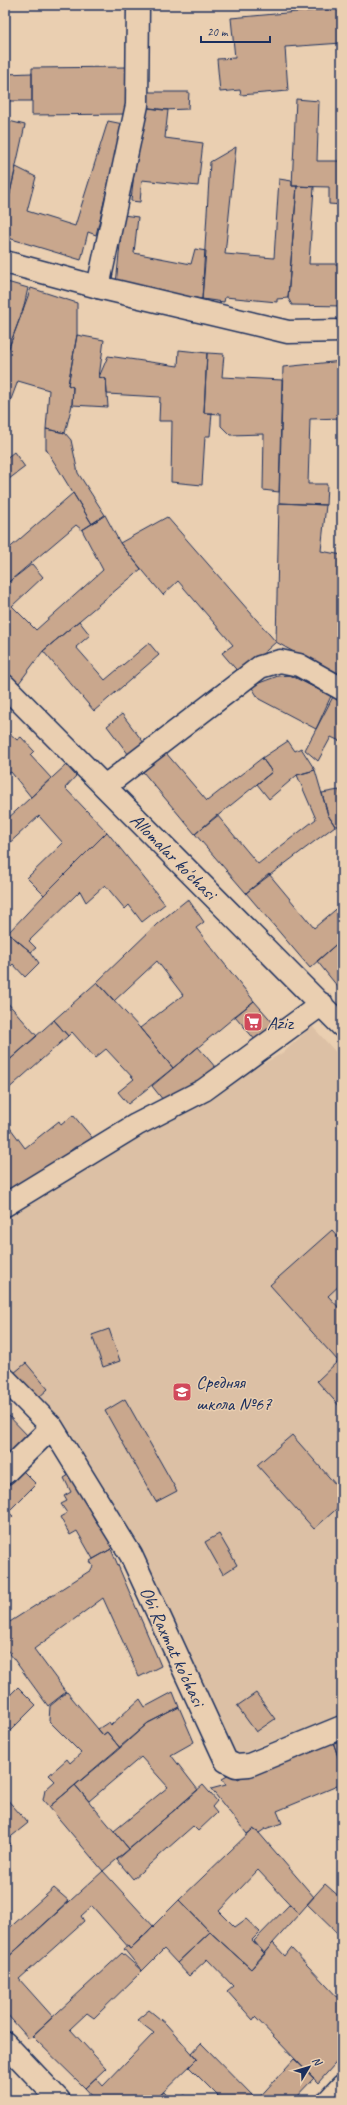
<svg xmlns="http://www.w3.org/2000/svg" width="347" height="2105" font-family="Caveat,sans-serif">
  <rect width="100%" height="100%" fill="#eacfb1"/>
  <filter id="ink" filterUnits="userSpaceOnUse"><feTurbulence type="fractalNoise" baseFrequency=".025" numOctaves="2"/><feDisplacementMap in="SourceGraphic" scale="8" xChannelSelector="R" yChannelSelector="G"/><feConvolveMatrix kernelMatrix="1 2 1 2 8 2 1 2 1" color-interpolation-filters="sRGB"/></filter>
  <g filter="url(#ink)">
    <!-- built -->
    <path fill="#dcc0a5" d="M 312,1026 L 342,1059 L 342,1714 L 232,1757 L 210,1695 L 38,1410 L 5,1374 L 5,1207 L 284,1052 Z"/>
    <!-- building -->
    <path fill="#c9a78d" stroke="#1b2f5e" d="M 317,5 L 342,5 L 342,8 L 318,10 Z
      M 342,8 L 342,43 L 285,47 L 288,91 L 241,95 L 240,90 L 220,92 L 217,59 L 235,58 L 231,18 Z
      M 127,67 L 127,114 L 32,115 L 32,68 Z
      M 32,73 L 32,101 L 5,101 L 5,74 Z
      M 143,92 L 189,92 L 188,109 L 163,110 L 141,107 Z
      M 296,99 L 319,101 L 317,161 L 342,161 L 342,205 L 329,204 L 329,187 L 292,186 Z
      M 141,107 L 168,110 L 165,138 L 203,143 L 198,186 L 142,180 L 140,202 L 131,201 Z
      M 5,120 L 25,125 L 5,215 Z
      M 108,121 L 123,124 L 96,235 L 88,232 L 81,260 L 5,237 L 5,215 L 16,167 L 36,177 L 27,211 L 75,226 Z
      M 236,147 L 225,254 L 274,258 L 279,179 L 292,181 L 292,186 L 297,186 L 288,298 L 277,299 L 277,302 L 225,297 L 224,302 L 202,299 L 210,162 Z
      M 297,186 L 314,187 L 309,264 L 342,264 L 342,306 L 292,305 L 288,298 Z
      M 123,215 L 138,217 L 134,253 L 191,264 L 195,249 L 206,251 L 202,299 L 116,284 Z
      M 7,282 L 28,288 L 23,310 L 5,358 L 5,284 Z
      M 31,288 L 77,303 L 77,335 L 68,385 L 73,387 L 72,405 L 65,433 L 46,429 L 49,390 L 18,381 L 5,415 L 5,358 Z
      M 77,335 L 104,340 L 99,377 L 106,379 L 108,407 L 72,405 L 73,387 L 68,385 Z
      M 179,350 L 207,353 L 204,413 L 212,413 L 210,436 L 205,436 L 202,485 L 171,482 L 172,421 L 159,421 L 160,397 L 107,394 L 106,379 L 99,377 L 108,356 L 178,366 Z
      M 207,353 L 224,354 L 222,377 L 282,380 L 279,492 L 263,490 L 264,434 L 230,435 L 221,426 L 221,414 L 204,413 Z
      M 342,361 L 342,418 L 310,419 L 308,484 L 327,484 L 326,505 L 279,503 L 283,367 Z
      M 46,429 L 65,433 L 71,440 L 78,473 L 105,515 L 92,524 L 46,449 Z
      M 14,452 L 25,467 L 5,482 L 5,459 Z
      M 73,493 L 92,524 L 82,530 L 76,525 L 5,585 L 5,552 Z
      M 279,503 L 326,505 L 321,551 L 342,555 L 340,639 L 342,640 L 342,679 L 276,642 Z
      M 105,515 L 120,543 L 141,569 L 43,651 L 19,683 L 5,670 L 5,585 L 32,564 L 43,577 L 12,606 L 36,630 L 103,570 L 82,530 Z
      M 167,517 L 276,642 L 240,674 L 222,653 L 233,645 L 178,581 L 163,595 L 120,543 Z
      M 79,621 L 90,635 L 76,647 L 105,680 L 149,643 L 159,655 L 94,711 L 43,651 Z
      M 290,675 L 331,696 L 316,729 L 259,699 L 251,686 L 278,676 Z
      M 335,693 L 342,697 L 342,742 L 331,737 L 318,761 L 305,750 Z
      M 122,714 L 147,747 L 132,759 L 107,726 Z
      M 5,729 L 17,740 L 21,737 L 34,751 L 30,755 L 51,778 L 31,797 L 11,772 L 6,775 L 5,774 Z
      M 288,741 L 295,751 L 301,748 L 315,770 L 297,775 L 269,799 L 257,784 L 272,772 L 262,758 Z
      M 166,753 L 207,801 L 262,758 L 272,772 L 195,834 L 143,772 Z
      M 66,765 L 76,776 L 65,788 L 107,832 L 44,895 L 27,878 L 63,843 L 39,816 L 5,847 L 5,821 Z
      M 315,770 L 328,815 L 335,826 L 246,893 L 195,834 L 217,815 L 258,864 L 316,819 L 297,775 Z
      M 339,790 L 342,802 L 342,826 L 335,826 L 328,815 L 322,793 Z
      M 107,832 L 165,904 L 142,922 L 129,905 L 125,909 L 105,885 L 86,902 L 80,891 L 29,941 L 36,948 L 31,952 L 8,933 L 44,895 Z
      M 269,874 L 314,928 L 341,905 L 342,906 L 342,939 L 310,968 L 246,893 Z
      M 188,899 L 204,922 L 196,928 L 254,1001 L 173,1068 L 140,1028 L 183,995 L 157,961 L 114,1001 L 97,982 L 157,924 Z
      M 8,933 L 31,952 L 39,963 L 25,977 L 13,964 L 5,972 L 5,936 Z
      M 342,939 L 342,992 L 317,961 Z
      M 97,982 L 140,1028 L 173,1068 L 128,1104 L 118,1092 L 134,1079 L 106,1049 L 95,1058 L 72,1032 L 68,1036 L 54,1020 Z
      M 5,1000 L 37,1036 L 5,1064 Z
      M 254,1001 L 275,1025 L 256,1041 L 235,1016 Z
      M 54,1020 L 68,1036 L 5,1092 L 5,1064 Z
      M 198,1047 L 216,1068 L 167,1105 L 152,1086 Z
      M 73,1115 L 95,1141 L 75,1147 L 7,1200 L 5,1197 L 5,1121 L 25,1148 L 59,1121 L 61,1125 Z
      M 332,1230 L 342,1241 L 342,1283 L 328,1296 L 342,1311 L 342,1409 L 317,1381 L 338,1361 L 270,1285 Z
      M 109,1329 L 120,1361 L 103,1367 L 92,1335 Z
      M 26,1363 L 48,1389 L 37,1399 L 14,1373 Z
      M 125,1399 L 177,1491 L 156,1502 L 105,1411 Z
      M 5,1412 L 30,1438 L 5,1462 Z
      M 292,1435 L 336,1485 L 342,1480 L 342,1504 L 314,1529 L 257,1465 Z
      M 22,1470 L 36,1484 L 8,1512 L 13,1516 L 5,1524 L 5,1488 Z
      M 72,1473 L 95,1520 L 97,1519 L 113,1548 L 93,1559 L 77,1531 L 70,1535 L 60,1517 L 67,1513 L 61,1504 L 67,1501 L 64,1496 L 71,1492 L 64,1478 Z
      M 219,1534 L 237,1565 L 223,1574 L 205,1542 Z
      M 111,1549 L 161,1666 L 139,1677 L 103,1598 L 34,1649 L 66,1692 L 48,1706 L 5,1647 L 5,1625 L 91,1570 L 93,1566 L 90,1561 Z
      M 18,1687 L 36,1705 L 5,1736 L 5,1700 Z
      M 67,1692 L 103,1735 L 107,1732 L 120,1748 L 49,1807 L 43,1800 L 45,1790 L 55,1781 L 49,1775 L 67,1759 L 70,1763 L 81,1753 L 49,1721 L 50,1706 Z
      M 173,1692 L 179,1707 L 148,1723 L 120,1748 L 107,1732 L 103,1735 L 98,1729 L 109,1722 L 111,1725 L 140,1699 L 145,1707 Z
      M 256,1693 L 275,1719 L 256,1732 L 237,1706 Z
      M 179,1707 L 194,1742 L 171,1755 L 198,1790 L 129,1849 L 114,1831 L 168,1787 L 141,1757 L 89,1801 L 75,1785 L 148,1723 Z
      M 342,1739 L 342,1767 L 333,1742 Z
      M 333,1742 L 342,1769 L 342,1784 L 277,1811 L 282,1823 L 265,1829 L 259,1833 L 253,1829 L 247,1834 L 211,1789 L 226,1785 L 222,1779 L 235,1772 L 238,1779 L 255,1771 L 255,1775 Z
      M 75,1785 L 129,1849 L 103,1871 L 49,1807 Z
      M 203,1785 L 217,1801 L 212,1807 L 217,1813 L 198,1831 L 193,1826 L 133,1879 L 117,1860 Z
      M 5,1797 L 28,1823 L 7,1840 L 5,1838 Z
      M 253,1829 L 259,1833 L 314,1897 L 299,1914 L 258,1870 L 219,1911 L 235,1927 L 246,1919 L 260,1932 L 252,1940 L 265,1954 L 251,1969 L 210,1932 L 179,1900 Z
      M 5,1838 L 11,1844 L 5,1850 Z
      M 103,1871 L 154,1927 L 130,1949 L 92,1906 L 81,1916 L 84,1921 L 19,1979 L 53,2017 L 29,2039 L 5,2012 L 5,1960 Z
      M 325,1884 L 342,1899 L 342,1938 L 307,1904 Z
      M 54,1888 L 69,1901 L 5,1960 L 5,1932 Z
      M 179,1900 L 210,1932 L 177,1963 L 164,1949 L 142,1971 L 124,1949 L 128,1946 L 130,1949 Z
      M 290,1904 L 299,1914 L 264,1953 L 254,1941 Z
      M 210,1932 L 251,1969 L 273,1943 L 285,1956 L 291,1948 L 342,2002 L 342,2056 L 318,2083 L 255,2017 L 253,2020 L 227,1991 L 233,1986 L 207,1959 L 189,1976 L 177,1963 Z
      M 122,1953 L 142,1971 L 94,2018 L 87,2013 L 70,2029 L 106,2068 L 85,2088 L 32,2036 Z
      M 149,2010 L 166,2024 L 197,2059 L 155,2100 L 96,2100 L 85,2088 L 96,2078 L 103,2086 L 154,2033 L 137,2020 Z
      M 201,2043 L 257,2100 L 222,2100 L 189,2067 L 197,2059 L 192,2053 Z
      M 294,2059 L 314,2078 L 293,2100 L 257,2100 Z
      M 164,2092 L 171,2100 L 155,2100 Z
      M 185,2095 L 189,2100 L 178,2100 Z"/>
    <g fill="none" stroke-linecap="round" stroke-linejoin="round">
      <!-- street casing -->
      <g stroke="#1b2f5e" stroke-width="25">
        <path id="street" d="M 98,287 L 137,105 L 138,5
          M 5,686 L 342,1026
          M 105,786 L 260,667 L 280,661 L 299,665 L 342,689
          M 5,1205 L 136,1125 L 204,1090 L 322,1004
          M 5,1379 L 52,1427 L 131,1555 L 226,1761 L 236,1766 L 249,1765 L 342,1727
          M 5,1473 L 52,1427
          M 5,2043 L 59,2100
          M 329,2100 L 342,2086"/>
      </g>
      <!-- secondary casing -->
      <g stroke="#1b2f5e" stroke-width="25">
        <path id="secondary" d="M 5,262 L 98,287 L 288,332 L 342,331"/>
      </g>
      <!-- street -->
      <use href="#street" stroke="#eacfb1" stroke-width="22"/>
      <!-- secondary -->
      <use href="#secondary" stroke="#eacfb1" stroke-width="22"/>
    </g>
  </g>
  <!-- icons -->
  <defs>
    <g id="supermarket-square" transform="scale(1)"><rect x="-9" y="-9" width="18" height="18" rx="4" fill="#d1495b" stroke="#eacfb1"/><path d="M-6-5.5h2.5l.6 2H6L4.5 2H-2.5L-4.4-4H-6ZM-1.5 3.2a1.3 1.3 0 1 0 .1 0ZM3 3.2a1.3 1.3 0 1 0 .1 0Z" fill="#fff"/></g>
    <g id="school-square" transform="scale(1)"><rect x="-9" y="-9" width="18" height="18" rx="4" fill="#d1495b" stroke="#eacfb1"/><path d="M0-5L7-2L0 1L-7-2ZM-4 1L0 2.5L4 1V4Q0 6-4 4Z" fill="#fff"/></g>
  </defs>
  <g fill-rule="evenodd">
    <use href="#supermarket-square" x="253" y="1022"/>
    <use href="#school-square" x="182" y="1392"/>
  </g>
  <g text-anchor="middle" stroke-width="3" stroke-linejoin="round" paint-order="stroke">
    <!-- street labels -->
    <g font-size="19" fill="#1b2f5e" stroke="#eacfb1">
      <text transform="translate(174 856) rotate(45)" y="7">Allomalar ko'chasi</text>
      <text transform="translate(173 1646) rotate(65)" y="7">Obi Raxmat ko'chasi</text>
    </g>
    <!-- poi labels -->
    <g font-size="19" fill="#1b2f5e" stroke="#eacfb1" text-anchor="start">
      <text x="267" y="1029">Aziz</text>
      <text x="196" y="1388">Средняя<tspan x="196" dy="22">школа №67</tspan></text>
    </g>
  </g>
  <!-- margin -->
  <rect width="347" height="2105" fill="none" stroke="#eacfb1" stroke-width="20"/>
  <rect x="10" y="10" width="327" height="2085" fill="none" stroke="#1b2f5e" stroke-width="1.5" filter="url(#ink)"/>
  <!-- north arrow -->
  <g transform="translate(309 2067) rotate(52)" stroke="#eacfb1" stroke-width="3" paint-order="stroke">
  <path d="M0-3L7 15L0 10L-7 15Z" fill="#1b2f5e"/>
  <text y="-6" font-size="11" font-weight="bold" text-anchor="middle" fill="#1b2f5e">N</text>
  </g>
  <!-- scale -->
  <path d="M201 36v6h69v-6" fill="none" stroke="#1b2f5e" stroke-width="2"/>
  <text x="207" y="36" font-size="12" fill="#1b2f5e" stroke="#eacfb1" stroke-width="3" paint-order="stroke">20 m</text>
</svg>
